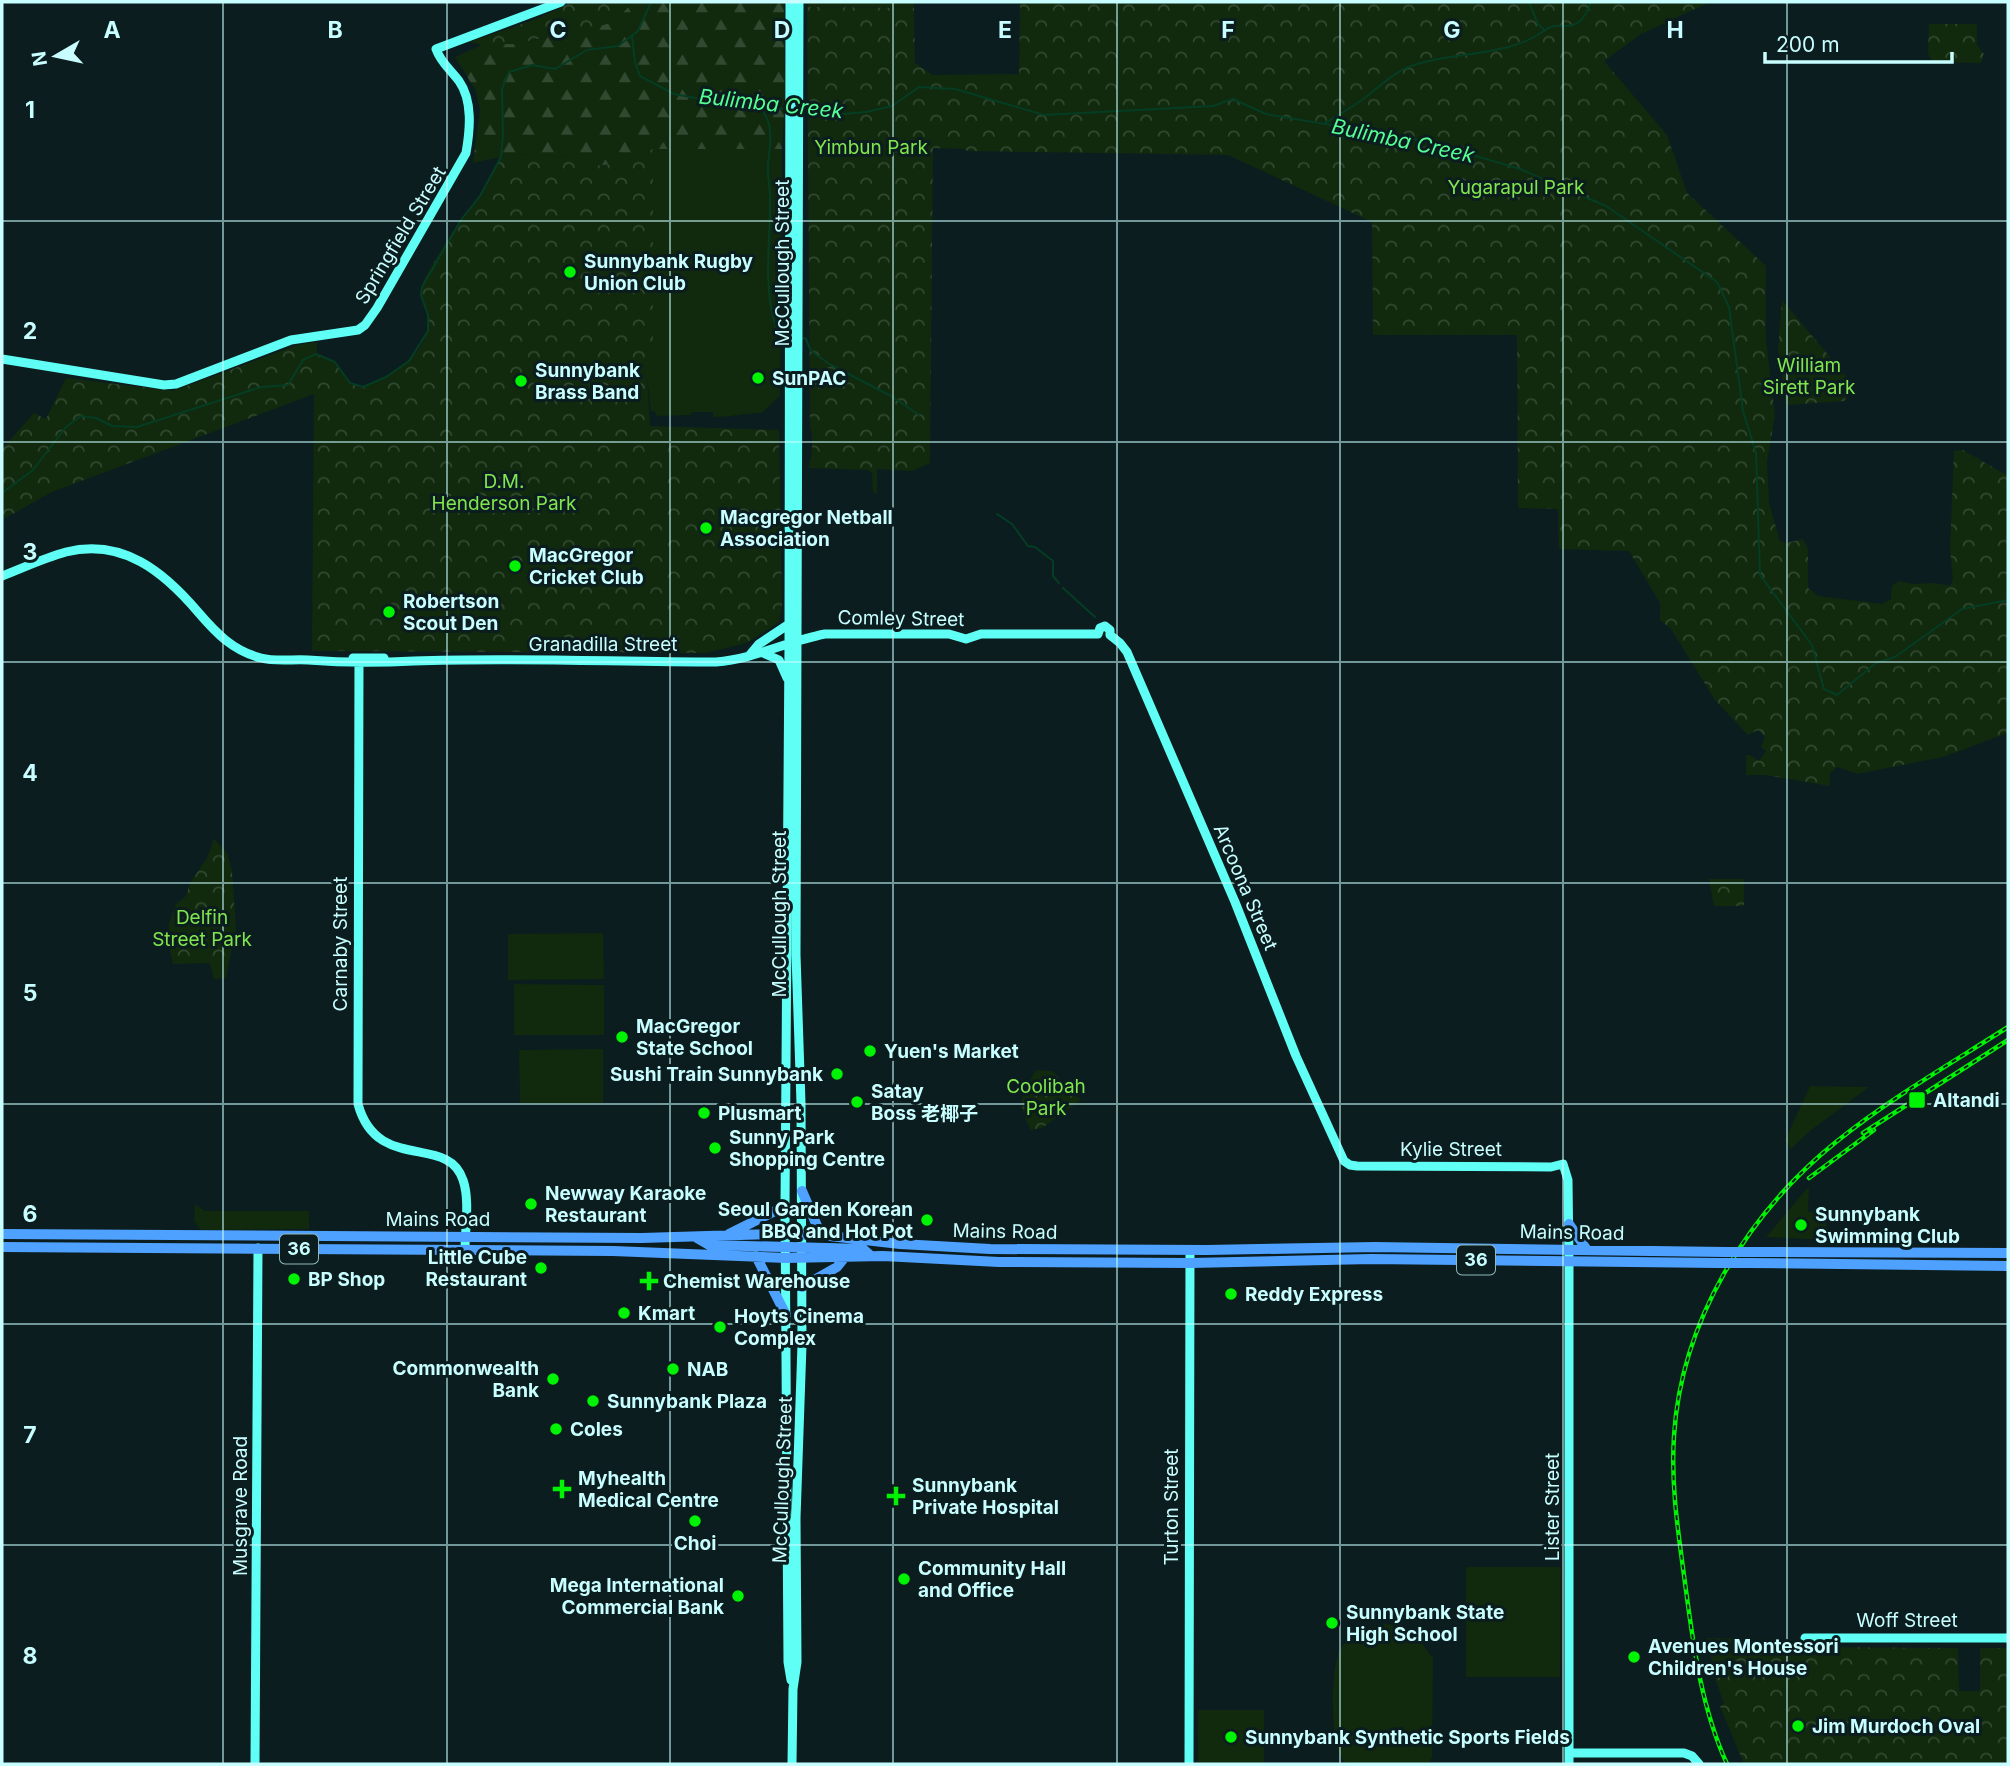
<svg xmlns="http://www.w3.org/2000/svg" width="2010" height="1766" font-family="Inter,'Noto Sans SC',sans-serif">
  <defs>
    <pattern id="forest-firs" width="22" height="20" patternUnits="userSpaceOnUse" patternTransform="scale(1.75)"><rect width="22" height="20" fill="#11290d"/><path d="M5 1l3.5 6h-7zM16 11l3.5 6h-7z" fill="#324931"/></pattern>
    <pattern id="park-crowns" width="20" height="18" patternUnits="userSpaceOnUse" patternTransform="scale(1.75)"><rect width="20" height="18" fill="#11290d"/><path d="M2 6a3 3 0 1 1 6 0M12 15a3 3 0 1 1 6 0" fill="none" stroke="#324931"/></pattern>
  </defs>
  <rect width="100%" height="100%" fill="#0b1d1f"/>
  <!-- grass -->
  <path fill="#11290d" d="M 807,2 L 914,2 L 914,8 L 808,7 Z
    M 653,149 L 782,149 L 780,396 L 762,413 C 745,413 731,417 713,417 L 713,412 L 692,412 L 691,415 L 657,416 L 655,412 L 651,411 L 647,378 L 644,378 L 645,363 L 653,349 Z
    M 603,933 L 604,979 L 508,980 L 508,934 Z
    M 514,984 L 604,985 L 604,1035 L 514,1035 Z
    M 603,1049 L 603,1103 L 520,1103 L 519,1050 Z
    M 1810,1086 L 1869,1087 L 1810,1131 L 1791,1149 L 1785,1140 Z
    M 1809,1186 L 1808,1212 L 1827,1212 L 1826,1240 L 1766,1237 Z
    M 195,1204 L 205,1211 L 309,1211 L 309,1229 L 201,1230 L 194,1221 Z
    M 1466,1567 L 1561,1567 L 1560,1677 L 1466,1677 Z
    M 1387,1624 L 1404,1627 L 1415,1634 L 1433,1658 L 1432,1757 L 1429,1764 L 1345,1764 C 1341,1757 1336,1748 1335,1739 C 1332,1720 1331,1664 1341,1648 C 1352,1631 1369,1626 1387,1624 Z
    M 1198,1710 L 1264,1710 L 1264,1764 L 1198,1764 Z"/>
  <!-- forest -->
  <path fill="url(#forest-firs)" d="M 633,2 L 784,2 L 785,101 L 782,149 L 653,149 L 627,160 L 600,166 L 574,157 L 515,154 L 473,163 L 480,110 L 476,91 L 455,57 L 482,45 L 535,40 L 614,22 Z"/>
  <!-- park -->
  <path fill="url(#park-crowns)" d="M 569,2 L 633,2 L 614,22 L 589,29 L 513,44 L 482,45 L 469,42 C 489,35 557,14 569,2 Z
    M 1020,2 L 1710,2 L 1641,34 L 1604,61 L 1667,135 L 1687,193 L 1766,266 L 1766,340 L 1775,415 L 1767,462 L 1769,503 L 1780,541 L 1786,543 L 1803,539 L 1808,549 L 1808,588 L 1818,596 L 1882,604 L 1891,599 L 1892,586 L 1899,581 L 1913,584 L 1935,583 L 1950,586 L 1953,580 L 1950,548 L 1954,451 L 1963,450 L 2008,476 L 2008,733 L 1943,757 L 1857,774 L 1837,767 L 1830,773 L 1830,786 L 1765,775 L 1746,775 L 1746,755 L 1750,755 L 1759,761 L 1766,751 L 1761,747 L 1765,736 L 1758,730 L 1748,735 L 1715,700 L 1671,629 L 1660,620 L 1660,603 L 1629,551 L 1559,549 L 1558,509 L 1518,508 L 1517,335 L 1373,335 L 1372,222 L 1228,155 L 967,151 L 965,149 L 933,148 L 930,463 L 912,471 L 877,469 L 877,493 L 873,493 L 872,473 L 868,470 L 808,468 C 813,457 813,438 810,425 L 807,7 L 914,8 L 915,63 L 933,75 L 1019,74 Z
    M 1929,24 L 1977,24 L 1977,45 L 1984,54 L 1981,63 L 1932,62 L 1928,53 Z
    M 653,149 L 653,349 L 645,363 L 644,377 L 647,378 L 650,426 L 779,430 L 782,606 L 779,622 L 747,643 L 706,653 L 312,651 L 314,394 L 52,492 L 2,520 L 2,449 L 34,413 L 46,419 L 66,378 L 173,391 L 297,345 L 317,342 L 317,354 L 335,362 L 350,383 L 364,387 C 391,375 432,353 428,316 C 426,303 418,294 424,280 C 433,262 449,238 460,220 C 466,211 475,204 481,195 C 488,183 494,169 501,157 L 514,154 L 574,157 L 601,166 L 627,160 Z
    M 1782,300 L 1851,382 L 1845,401 L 1786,405 L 1778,349 Z
    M 214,839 L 227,853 L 232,871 L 236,928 L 226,978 L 214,979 L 210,963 L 173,964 L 167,937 L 170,920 L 176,904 L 186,896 L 190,883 L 207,858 Z
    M 1709,879 L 1744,879 L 1744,906 L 1714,906 Z
    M 1036,1070 L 1052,1071 L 1081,1100 L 1042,1128 L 1031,1130 C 1016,1101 1021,1097 1036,1070 Z
    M 1707,1638 L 1801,1640 L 1801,1647 L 1958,1648 L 1959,1691 L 1980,1691 L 1980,1648 L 2008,1648 L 2008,1764 L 1744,1764 L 1720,1706 L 1724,1704 L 1716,1681 Z"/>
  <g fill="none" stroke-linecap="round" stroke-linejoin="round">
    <!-- stream -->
    <path stroke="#053d24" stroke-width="2" d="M 1529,2 L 1538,24 L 1545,31
      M 632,36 L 635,62 L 640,76 L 674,94 L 721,103 L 786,109
      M 760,108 C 775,124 770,145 768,164 C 767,175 770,186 770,197 C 771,239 762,286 776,327 L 785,330
      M 803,110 L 843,114 L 866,112 L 892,106 L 919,87 L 955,89 L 1044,115 L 1213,106 L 1233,99 L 1266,114 L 1425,141 L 1520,169 L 1606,206 L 1717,282 L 1729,307 L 1743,411 L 1756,453 L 1760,575 L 1812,645 L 1824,689 L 1837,695 L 1876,663 L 1895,657 L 1962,609 L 2008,600
      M 1325,123 C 1338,116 1350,108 1362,100 C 1376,90 1390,75 1406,68 C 1450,50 1507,59 1545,30 C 1560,18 1578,40 1591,2
      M 803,338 L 806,339 L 811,351 L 831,365 L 891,396 L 919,415
      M 2,493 L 33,470 L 66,427 L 81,416 L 96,418 L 112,426 L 137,427 L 261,387 L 288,385 L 303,360 L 316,354 L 335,362 L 350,383 L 363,387 L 386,377 L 409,361 L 428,331 L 428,315 L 421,295 L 422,287 L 461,220 L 480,196 L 501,157 L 503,135 L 502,89 L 509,72 L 532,65 L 555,69 L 587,50 L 618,46 L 638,31 L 651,2
      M 997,514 L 1012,524 L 1028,546 L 1035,547 L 1053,561 L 1053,576 L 1059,583
      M 1063,588 L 1095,617"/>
    <!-- secondary -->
    <path stroke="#5ffff5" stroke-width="9" d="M 790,2 L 789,644 L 785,1206 L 788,1662 L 791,1680
      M 2,359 L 164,385 L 176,384 L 291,340 L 358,330 L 365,325 L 377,308 L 466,153 C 470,130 473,101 459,81 C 450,69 441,63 436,49 L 561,2
      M 2,576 C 23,568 44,558 66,552 C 123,538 164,572 198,612 C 216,633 233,651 261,658 C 276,662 293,659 308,660 C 344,663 378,663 414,661 C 514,657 616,662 716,662 C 754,659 788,641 825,634 L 949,634 L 966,639 L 981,634 L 1098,634
      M 1098,634 L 1100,628 L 1105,626 L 1110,630 L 1110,635
      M 1110,635 L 1120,643 L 1127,652 L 1235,902 L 1296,1056 L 1344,1161 L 1350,1165 L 1357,1166 L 1551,1167 L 1563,1164 L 1568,1180 L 1569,1262 L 1569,1764
      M 763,653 L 779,660 L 787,678
      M 749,656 L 759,644 L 789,624
      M 353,658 L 384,658
      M 359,658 L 358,1104 C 377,1174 448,1133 463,1180 C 470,1200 465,1228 465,1250
      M 1805,1638 L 2008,1638
      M 1569,1753 L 1684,1753 L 1692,1756 L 1699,1764
      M 255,1764 L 258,1248
      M 792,1764 L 793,1689 L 797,1662 L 796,1518 L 802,1345 L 801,1103 L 796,955 L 799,2
      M 1189,1764 L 1190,1250"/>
    <!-- primary -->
    <path stroke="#4fa1ff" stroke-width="10" d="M 802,1191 L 821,1235
      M 1569,1224 L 1587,1250
      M 2,1234 L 642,1238 L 773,1234 L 821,1235 L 900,1244 L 990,1249 L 1207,1250 L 1375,1247 L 1725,1252
      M 729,1234 L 785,1206
      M 697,1238 L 709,1245 L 863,1249 L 871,1256
      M 2,1247 L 613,1251 L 786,1258 L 883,1256 L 999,1262 L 1190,1263 L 1371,1259 L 1718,1263
      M 1755,1252 L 2008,1253
      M 756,1256 L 786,1315
      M 1748,1263 L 2008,1266
      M 802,1287 L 837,1267 L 845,1257"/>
    <!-- rail casing -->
    <g stroke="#00f303" stroke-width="4.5">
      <path id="rail" d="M 1863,1133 L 2008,1040
        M 1809,1178 L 1874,1130
        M 1727,1764 C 1699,1703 1692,1634 1683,1568 C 1677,1524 1671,1481 1674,1436 C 1681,1321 1748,1213 1836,1142 C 1889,1099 1950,1064 2008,1027"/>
    </g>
    <!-- rail -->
    <use href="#rail" stroke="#0b1d1f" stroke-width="2" stroke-dasharray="5" stroke-linecap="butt"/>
    <!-- primary-bridge -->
    <path stroke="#4fa1ff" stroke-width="10" d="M 1725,1252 L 1755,1252
      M 1718,1263 L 1748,1263"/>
  </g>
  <!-- grid -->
  <path fill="none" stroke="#c8feff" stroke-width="2" stroke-opacity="0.55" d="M 223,2 L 223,1764M 447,2 L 447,1764M 670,2 L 670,1764M 893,2 L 893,1764M 1117,2 L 1117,1764M 1340,2 L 1340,1764M 1563,2 L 1563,1764M 1787,2 L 1787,1764M 2,221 L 2008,221M 2,442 L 2008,442M 2,662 L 2008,662M 2,883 L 2008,883M 2,1104 L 2008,1104M 2,1324 L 2008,1324M 2,1545 L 2008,1545"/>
  <!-- markers -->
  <g fill="#00f303" stroke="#0b1d1f" stroke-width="2.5">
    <circle cx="570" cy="272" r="7"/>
    <circle cx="758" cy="378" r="7"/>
    <circle cx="521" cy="381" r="7"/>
    <circle cx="706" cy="528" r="7"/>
    <circle cx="515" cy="566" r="7"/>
    <circle cx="389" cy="612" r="7"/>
    <circle cx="622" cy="1037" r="7"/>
    <circle cx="870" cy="1051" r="7"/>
    <circle cx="837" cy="1074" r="7"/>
    <rect x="1908" y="1091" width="18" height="18" rx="3.5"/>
    <circle cx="857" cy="1102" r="7"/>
    <circle cx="704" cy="1113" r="7"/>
    <circle cx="715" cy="1148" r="7"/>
    <circle cx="531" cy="1204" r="7"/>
    <circle cx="927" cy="1220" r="7"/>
    <circle cx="1801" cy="1225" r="7"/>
    <circle cx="541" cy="1268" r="7"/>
    <circle cx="294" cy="1279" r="7"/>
    <path d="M645.5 1270.5h7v7h7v7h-7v7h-7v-7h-7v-7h7z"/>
    <circle cx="1231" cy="1294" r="7"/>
    <circle cx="624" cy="1313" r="7"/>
    <circle cx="720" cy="1327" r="7"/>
    <circle cx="673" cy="1369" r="7"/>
    <circle cx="553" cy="1379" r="7"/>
    <circle cx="593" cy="1401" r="7"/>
    <circle cx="556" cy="1429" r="7"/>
    <path d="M558.5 1478.5h7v7h7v7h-7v7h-7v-7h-7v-7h7z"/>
    <path d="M892.5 1485.5h7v7h7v7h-7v7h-7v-7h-7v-7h7z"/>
    <circle cx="695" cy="1521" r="7"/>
    <circle cx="904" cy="1579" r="7"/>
    <circle cx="738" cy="1596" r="7"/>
    <circle cx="1332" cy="1623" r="7"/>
    <circle cx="1634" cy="1657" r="7"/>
    <circle cx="1798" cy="1726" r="7"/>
    <circle cx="1231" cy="1737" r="7"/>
  </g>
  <g text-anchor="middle" stroke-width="6" stroke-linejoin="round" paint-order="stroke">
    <!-- shield labels -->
    <g fill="#0b1d1f" stroke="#8fbabc" stroke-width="2">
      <rect x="280" y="1234.5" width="38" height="29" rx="5"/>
      <rect x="1457" y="1245.5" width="38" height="29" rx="5"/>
    </g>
    <g font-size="18" font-weight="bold" fill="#c8feff">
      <text x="299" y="1255">36</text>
      <text x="1476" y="1266">36</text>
    </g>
    <!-- park labels -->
    <g font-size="19" fill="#81e64d" stroke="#0b1d1f">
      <text x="871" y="154">Yimbun Park</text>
      <text x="1516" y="194">Yugarapul Park</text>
      <text x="1809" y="372">William<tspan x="1809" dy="22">Sirett Park</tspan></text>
      <text x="504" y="488">D.M.<tspan x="504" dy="22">Henderson Park</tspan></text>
      <text x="202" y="924">Delfin<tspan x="202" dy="22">Street Park</tspan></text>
      <text x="1046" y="1093">Coolibah<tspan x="1046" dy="22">Park</tspan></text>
    </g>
    <!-- street labels -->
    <g font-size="19" fill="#c8feff" stroke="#0b1d1f">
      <text transform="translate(400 235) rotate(-59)" y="7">Springfield Street</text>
      <text transform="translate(782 263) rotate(-90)" y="7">McCullough Street</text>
      <text transform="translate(901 618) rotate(1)" y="7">Comley Street</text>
      <text x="603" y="651">Granadilla Street</text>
      <text transform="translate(1246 887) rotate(67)" y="7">Arcoona Street</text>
      <text transform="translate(779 914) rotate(-90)" y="7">McCullough Street</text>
      <text transform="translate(340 944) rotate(-90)" y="7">Carnaby Street</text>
      <text x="1451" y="1156">Kylie Street</text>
      <text x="438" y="1226">Mains Road</text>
      <text transform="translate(1005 1231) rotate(1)" y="7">Mains Road</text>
      <text transform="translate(1572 1232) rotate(1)" y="7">Mains Road</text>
      <text transform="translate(782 1480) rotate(-88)" y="7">McCullough Street</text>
      <text transform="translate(240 1506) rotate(-90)" y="7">Musgrave Road</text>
      <text transform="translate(1171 1507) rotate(-90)" y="7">Turton Street</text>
      <text transform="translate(1552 1507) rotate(-90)" y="7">Lister Street</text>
      <text x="1907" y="1627">Woff Street</text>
    </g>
    <!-- poi labels -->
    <g font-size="19" font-weight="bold" fill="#c8feff" stroke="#0b1d1f" text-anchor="start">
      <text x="584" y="268">Sunnybank Rugby<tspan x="584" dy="22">Union Club</tspan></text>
      <text x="535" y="377">Sunnybank<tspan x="535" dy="22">Brass Band</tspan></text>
      <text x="772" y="385">SunPAC</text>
      <text x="720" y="524">Macgregor Netball<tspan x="720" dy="22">Association</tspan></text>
      <text x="529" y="562">MacGregor<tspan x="529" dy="22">Cricket Club</tspan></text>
      <text x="403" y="608">Robertson<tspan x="403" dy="22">Scout Den</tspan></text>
      <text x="636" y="1033">MacGregor<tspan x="636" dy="22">State School</tspan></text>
      <text x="884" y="1058">Yuen's Market</text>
      <text x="823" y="1081" text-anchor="end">Sushi Train Sunnybank</text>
      <text x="871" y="1098">Satay<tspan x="871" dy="22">Boss 老椰子</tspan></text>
      <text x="1933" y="1107">Altandi</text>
      <text x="718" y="1120">Plusmart</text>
      <text x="729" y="1144">Sunny Park<tspan x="729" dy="22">Shopping Centre</tspan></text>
      <text x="545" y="1200">Newway Karaoke<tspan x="545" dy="22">Restaurant</tspan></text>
      <text x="913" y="1216" text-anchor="end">Seoul Garden Korean<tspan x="913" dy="22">BBQ and Hot Pot</tspan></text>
      <text x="1815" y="1221">Sunnybank<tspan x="1815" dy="22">Swimming Club</tspan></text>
      <text x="527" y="1264" text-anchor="end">Little Cube<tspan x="527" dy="22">Restaurant</tspan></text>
      <text x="308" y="1286">BP Shop</text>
      <text x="663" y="1288">Chemist Warehouse</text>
      <text x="1245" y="1301">Reddy Express</text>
      <text x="638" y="1320">Kmart</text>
      <text x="734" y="1323">Hoyts Cinema<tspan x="734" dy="22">Complex</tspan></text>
      <text x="539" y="1375" text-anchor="end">Commonwealth<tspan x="539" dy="22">Bank</tspan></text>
      <text x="687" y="1376">NAB</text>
      <text x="607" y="1408">Sunnybank Plaza</text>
      <text x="570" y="1436">Coles</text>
      <text x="578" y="1485">Myhealth<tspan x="578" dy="22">Medical Centre</tspan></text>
      <text x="912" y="1492">Sunnybank<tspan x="912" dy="22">Private Hospital</tspan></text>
      <text x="695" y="1550" text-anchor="middle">Choi</text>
      <text x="918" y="1575">Community Hall<tspan x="918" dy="22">and Office</tspan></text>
      <text x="724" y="1592" text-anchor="end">Mega International<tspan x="724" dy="22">Commercial Bank</tspan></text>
      <text x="1346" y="1619">Sunnybank State<tspan x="1346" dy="22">High School</tspan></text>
      <text x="1648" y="1653">Avenues Montessori<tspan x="1648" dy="22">Children's House</tspan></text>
      <text x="1812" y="1733">Jim Murdoch Oval</text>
      <text x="1245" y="1744">Sunnybank Synthetic Sports Fields</text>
    </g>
    <!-- water labels -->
    <g font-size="21" font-style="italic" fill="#56ff95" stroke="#0b1d1f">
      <text transform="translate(771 104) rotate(6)" y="7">Bulimba Creek</text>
      <text transform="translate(1403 141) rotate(12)" y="7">Bulimba Creek</text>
    </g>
  </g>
  <g font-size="23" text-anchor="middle" font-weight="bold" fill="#c8feff" stroke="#0b1d1f" stroke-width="6" stroke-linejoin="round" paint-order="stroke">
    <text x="112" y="38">A</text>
    <text x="335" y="38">B</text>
    <text x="558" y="38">C</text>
    <text x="782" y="38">D</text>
    <text x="1005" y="38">E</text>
    <text x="1228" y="38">F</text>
    <text x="1452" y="38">G</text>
    <text x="1675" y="38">H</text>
    <text x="30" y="118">1</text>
    <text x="30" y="339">2</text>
    <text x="30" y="560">3</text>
    <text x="30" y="781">4</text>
    <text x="30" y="1001">5</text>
    <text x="30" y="1222">6</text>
    <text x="30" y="1443">7</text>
    <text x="30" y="1664">8</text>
  </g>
  <!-- border -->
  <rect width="2010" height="1766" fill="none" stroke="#c8feff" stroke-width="7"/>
  <!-- north arrow -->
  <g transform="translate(56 56) rotate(261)" stroke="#0b1d1f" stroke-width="5" paint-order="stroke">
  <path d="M0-5L12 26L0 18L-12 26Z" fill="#c8feff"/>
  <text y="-10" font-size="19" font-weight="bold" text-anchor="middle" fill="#c8feff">N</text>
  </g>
  <!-- scale -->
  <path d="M1765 52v10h187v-10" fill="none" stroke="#c8feff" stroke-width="3.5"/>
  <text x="1776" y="52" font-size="21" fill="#c8feff" stroke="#0b1d1f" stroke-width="5" paint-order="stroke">200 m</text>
</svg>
